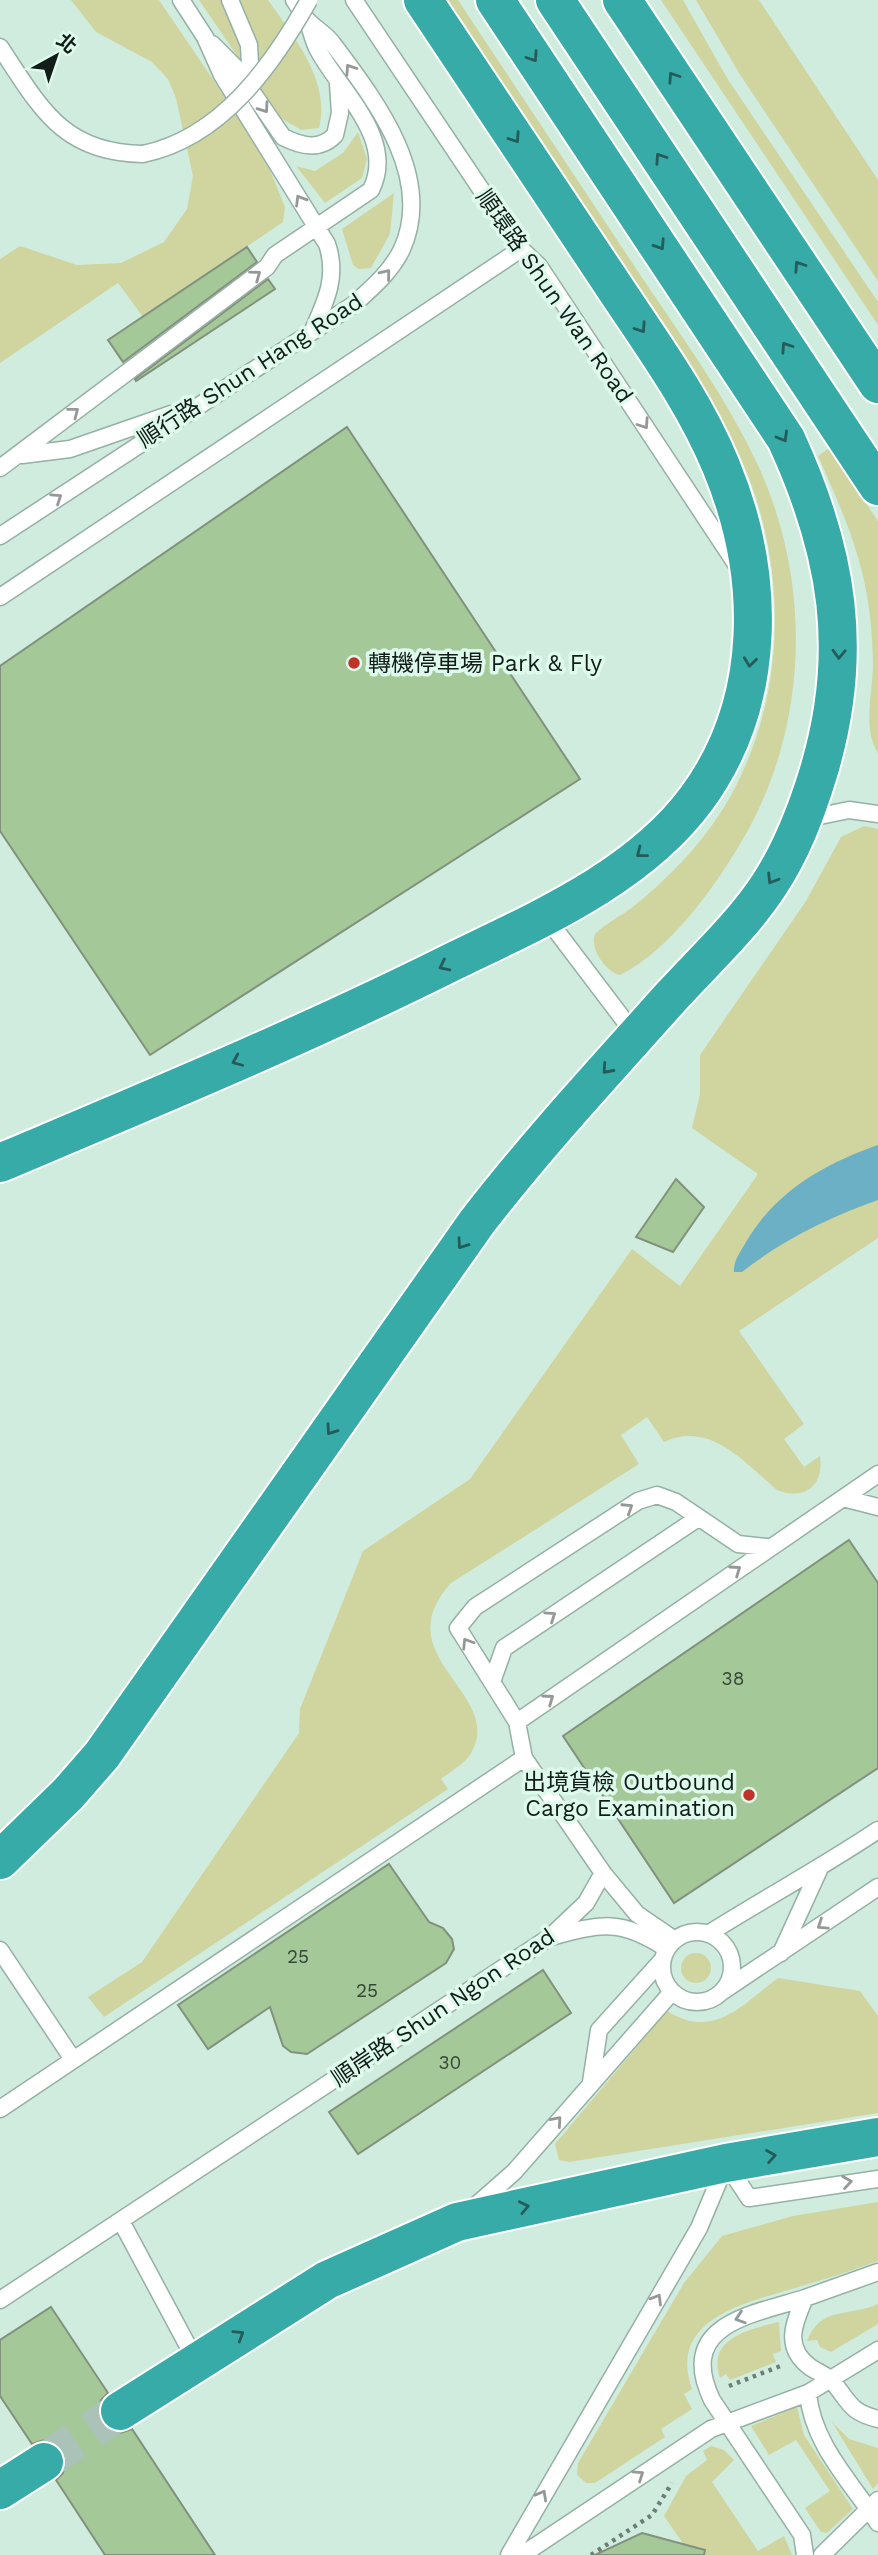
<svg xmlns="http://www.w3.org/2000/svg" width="878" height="2555" font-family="'Work Sans','Noto Sans TC',sans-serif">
  <rect width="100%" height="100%" fill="#d0ecdf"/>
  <!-- green -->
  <path fill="#d0d49f" d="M 71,0 L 159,0 L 263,153 L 285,207 L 283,222 L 143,317 L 118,283 L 0,363 L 0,259 L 20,246 L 77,265 L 121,263 L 164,242 L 187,209 L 193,176 L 176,98 L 168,79 L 152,62 L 96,32 Z
    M 199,0 L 268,0 C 294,37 331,81 319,128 L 301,130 L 279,117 Z
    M 446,0 L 458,0 C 516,88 575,176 633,264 C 678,332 728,398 761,472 C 811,586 808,722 747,832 C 719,882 672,949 620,975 C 606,972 589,948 595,934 C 605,924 619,917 630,909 C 666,881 699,847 723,809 C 787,705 790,571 742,461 C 710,388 660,322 616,256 C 559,171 503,85 446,0 Z
    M 661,0 L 683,0 L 727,78 L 878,302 L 878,325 Z
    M 696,0 L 759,0 L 878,180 L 878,281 L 739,73 Z
    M 358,132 L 367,159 L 362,178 L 325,203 L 296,166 L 315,171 L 343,153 Z
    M 394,193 L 390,234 L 371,268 L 359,269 L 353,265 L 342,229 Z
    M 829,448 L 878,521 L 878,753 C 862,729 873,692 873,664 C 872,579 852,532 818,456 Z
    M 864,826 L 878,829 L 878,1238 L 739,1331 L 804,1424 L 784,1439 L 804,1467 L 820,1456 C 824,1485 806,1501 777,1490 C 745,1463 710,1420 664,1442 L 647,1417 L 621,1435 L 639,1464 L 451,1583 C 383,1658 508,1693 470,1755 C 464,1764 450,1772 441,1779 L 448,1789 L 104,2017 L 88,1997 L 142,1962 L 299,1733 L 300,1709 L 363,1551 L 470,1479 L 632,1249 L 680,1286 L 758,1174 L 692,1128 L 700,1094 L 700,1055 L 806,901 L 841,837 Z
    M681 1968a15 15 0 1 1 30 0a15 15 0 1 1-30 0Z
    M 778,1978 L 860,1991 L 878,2016 L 878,2113 L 569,2162 L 559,2160 L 555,2144 L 667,2011 C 714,2040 741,2006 778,1978 Z
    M 878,2202 L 878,2261 C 851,2271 823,2280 795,2288 C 746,2303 667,2318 692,2389 L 684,2394 L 692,2409 L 661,2429 L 665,2437 L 595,2483 L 586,2483 L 577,2475 L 578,2463 L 684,2283 L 722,2236 L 793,2216 Z
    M 878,2304 L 878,2324 L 831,2352 L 820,2347 L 817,2340 L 807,2341 C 820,2306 849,2317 878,2304 Z
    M 779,2322 L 781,2351 L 773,2354 L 776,2362 L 730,2380 L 726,2374 L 720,2378 C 706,2338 750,2329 779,2322 Z
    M 797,2407 L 804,2435 L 853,2509 L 827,2533 L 821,2532 L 805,2508 L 830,2491 L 796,2440 L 769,2455 L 751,2426 Z
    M 832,2422 L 849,2439 L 878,2448 L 878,2483 L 873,2489 Z
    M 711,2446 L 724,2450 L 734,2460 L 712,2482 L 758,2551 L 784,2536 L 792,2555 L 691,2555 L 664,2516 L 686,2476 L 707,2460 L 703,2451 Z"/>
  <!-- water -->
  <path fill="#6cb0c6" d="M 878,1145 L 878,1200 C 828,1218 784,1239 742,1272 L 734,1272 C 733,1261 741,1251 746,1242 C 776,1191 824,1164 878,1145 Z"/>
  <!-- building -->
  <path fill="#a4c898" stroke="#82917d" stroke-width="2" d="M 247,247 L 257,262 L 123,362 L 108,340 Z
    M 268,279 L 275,289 L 136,381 L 135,379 Z
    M 347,427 L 580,779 L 150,1055 L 0,831 L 0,666 Z
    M 676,1179 L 704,1207 L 673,1252 L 636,1237 Z
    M 849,1540 L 878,1583 L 878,1768 L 674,1903 L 563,1736 Z
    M 389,1864 L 429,1922 L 443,1928 L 452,1939 L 454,1949 L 446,1963 L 307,2054 L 291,2052 L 283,2046 L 270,2007 L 208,2049 L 178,2005 Z
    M 543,1970 L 571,2013 L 358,2154 L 329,2112 Z
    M 51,2307 L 108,2393 L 101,2400 L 98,2411 L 102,2423 L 110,2431 L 120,2433 L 132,2429 L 215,2555 L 105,2555 L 56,2480 L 63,2473 L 66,2462 L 62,2450 L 53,2442 L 44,2440 L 32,2444 L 0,2396 L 0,2340 Z
    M 642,2533 L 705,2550 L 704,2555 L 595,2555 Z"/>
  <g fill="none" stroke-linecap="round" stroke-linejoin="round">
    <!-- highway-tunnel -->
    <path stroke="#aac2b7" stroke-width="38" stroke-dasharray="38 19" stroke-linecap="butt" d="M 44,2462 L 120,2411"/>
    <!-- lane casing -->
    <g stroke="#95b0a4" stroke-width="19">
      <path id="lane" d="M 181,0 L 205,37 L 222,75 L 327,244 C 338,276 326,301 313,330
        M 230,0 L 249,45 L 251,85
        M 354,0 L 521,249 L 539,266 L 736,564
        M 212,44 L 235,67 L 283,137 C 301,146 320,151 335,135 L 340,113 L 338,84
        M 0,47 C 40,107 62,153 143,154
        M 22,455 L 70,449 L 171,414
        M 0,468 L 267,267 L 275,255 L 371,190 C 397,138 339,91 317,48 C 313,40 311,30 308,22
        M 0,536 L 353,305 C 372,288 391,272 402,249 C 435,176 374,99 333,44 C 327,35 317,30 309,22 C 303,16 299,7 294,0
        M 0,597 L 521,249
        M 805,819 L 849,810 L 878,814
        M 545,916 L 636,1036
        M 843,1498 L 878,1507
        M 492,1682 L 504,1648 L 698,1518
        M 517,1722 L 458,1628 L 475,1607 L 638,1501 L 657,1495 L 676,1502 L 738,1544 L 767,1547
        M662 1967a35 35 0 1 1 70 0a35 35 0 1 1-70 0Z
        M 708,1934 C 765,1898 823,1867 878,1830
        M 551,1937 C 602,1923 622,1919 667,1949
        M 675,1940 L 637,1914 L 603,1873 L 524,1758 L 517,1722 L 878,1474
        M 0,1950 L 72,2058
        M 781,1953 L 819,1870
        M 723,1991 L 878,1887
        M 591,2082 L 599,2030 L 663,1959
        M 0,2109 L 524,1758
        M 726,2163 L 749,2198 L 878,2179
        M 472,2209 L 514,2172 L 672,1992
        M 121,2221 L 196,2361
        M 878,2272 L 805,2298 C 794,2323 783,2347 810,2367 C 817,2372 827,2375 833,2382 C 850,2403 850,2412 878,2419
        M 0,2300 L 550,1937 L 586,1903 L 603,1873
        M 808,2393 C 812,2443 851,2482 878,2523
        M 509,2555 L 699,2228 L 725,2166
        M 522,2555 L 711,2429 L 808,2393 L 878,2350
        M 805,2555 L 802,2535 L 712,2400 C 676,2324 751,2315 805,2298
        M 822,2555 L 878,2500"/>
    </g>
    <!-- highway casing -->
    <g stroke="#fff" stroke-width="42">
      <path id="highway" d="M 555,0 L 878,486
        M 622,0 L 878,384
        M 0,1163 C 149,1100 299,1038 444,966 C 531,923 637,880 697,798 C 768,701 766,574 721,466 C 693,398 647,337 607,276 C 545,184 484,92 423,0
        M 0,1860 L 68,1794 L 102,1755 L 477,1222 C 538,1143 605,1071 671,997 C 704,961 743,925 769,885 C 792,850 806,813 818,774 C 855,653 838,552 786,439 L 495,0
        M 120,2411 L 327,2280 L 457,2222 L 726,2163 L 878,2137
        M 0,2490 L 44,2462"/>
    </g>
    <!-- path -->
    <path stroke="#6b7e76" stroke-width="4.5" stroke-dasharray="3.5 5" stroke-linecap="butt" d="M 729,2386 L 783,2365
      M 591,2555 L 652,2515 L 672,2483"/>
    <!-- lane -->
    <use href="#lane" stroke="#fff" stroke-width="16"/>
    <!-- highway -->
    <use href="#highway" stroke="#37aba8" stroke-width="38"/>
    <!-- lane-bridge casing -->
    <g stroke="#95b0a4" stroke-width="19" stroke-linecap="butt">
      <path id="lane-bridge" d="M 143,154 C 221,138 272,66 309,0"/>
    </g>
    <!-- lane-bridge -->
    <use href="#lane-bridge" stroke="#fff" stroke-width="16"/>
  </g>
  <!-- one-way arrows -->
  <defs><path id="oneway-chevron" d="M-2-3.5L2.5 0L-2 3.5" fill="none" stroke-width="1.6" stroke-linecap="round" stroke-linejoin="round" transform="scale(1.75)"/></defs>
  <g stroke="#235c59">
    <use href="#oneway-chevron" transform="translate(533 57) rotate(56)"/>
    <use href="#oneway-chevron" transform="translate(673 77) rotate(-124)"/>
    <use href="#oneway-chevron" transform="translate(515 138) rotate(56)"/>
    <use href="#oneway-chevron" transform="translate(660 158) rotate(-124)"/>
    <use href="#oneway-chevron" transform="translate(660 245) rotate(57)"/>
    <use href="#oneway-chevron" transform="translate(799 266) rotate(-124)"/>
    <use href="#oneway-chevron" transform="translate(641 328) rotate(56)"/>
    <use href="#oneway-chevron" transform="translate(786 347) rotate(-124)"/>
    <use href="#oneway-chevron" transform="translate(783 437) rotate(60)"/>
    <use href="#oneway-chevron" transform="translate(839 654) rotate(92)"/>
    <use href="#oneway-chevron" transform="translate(750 662) rotate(97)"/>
    <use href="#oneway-chevron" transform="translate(641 853) rotate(142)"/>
    <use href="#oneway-chevron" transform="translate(772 879) rotate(122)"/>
    <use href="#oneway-chevron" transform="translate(444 966) rotate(154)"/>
    <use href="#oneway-chevron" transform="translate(237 1061) rotate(157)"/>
    <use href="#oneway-chevron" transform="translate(607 1069) rotate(132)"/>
    <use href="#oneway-chevron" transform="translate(462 1244) rotate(125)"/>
    <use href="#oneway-chevron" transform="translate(331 1430) rotate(125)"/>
    <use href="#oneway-chevron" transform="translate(771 2156) rotate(-10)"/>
    <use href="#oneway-chevron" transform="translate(524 2207) rotate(-12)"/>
    <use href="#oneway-chevron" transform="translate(239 2335) rotate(-32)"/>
  </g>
  <g stroke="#949997">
    <use href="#oneway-chevron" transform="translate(350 69) rotate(-124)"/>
    <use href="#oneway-chevron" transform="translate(264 108) rotate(55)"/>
    <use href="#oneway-chevron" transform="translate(300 200) rotate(-121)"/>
    <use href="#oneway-chevron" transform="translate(386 274) rotate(-51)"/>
    <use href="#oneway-chevron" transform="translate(256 275) rotate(-36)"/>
    <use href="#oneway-chevron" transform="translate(74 412) rotate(-38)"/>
    <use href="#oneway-chevron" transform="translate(644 424) rotate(56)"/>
    <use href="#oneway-chevron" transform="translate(57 498) rotate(-34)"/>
    <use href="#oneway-chevron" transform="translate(628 1508) rotate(-33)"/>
    <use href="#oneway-chevron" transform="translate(736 1570) rotate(-35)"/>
    <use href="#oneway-chevron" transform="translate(551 1616) rotate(-34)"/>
    <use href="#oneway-chevron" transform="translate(467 1643) rotate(-122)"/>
    <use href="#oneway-chevron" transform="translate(549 1699) rotate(-35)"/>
    <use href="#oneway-chevron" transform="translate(822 1925) rotate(146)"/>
    <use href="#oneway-chevron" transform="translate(557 2121) rotate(-49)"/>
    <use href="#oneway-chevron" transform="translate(847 2182) rotate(-9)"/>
    <use href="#oneway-chevron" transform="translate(657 2299) rotate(-59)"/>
    <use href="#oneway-chevron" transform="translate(740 2318) rotate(162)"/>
    <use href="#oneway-chevron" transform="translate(639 2475) rotate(-34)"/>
    <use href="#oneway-chevron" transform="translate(542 2495) rotate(-61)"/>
  </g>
  <!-- markers -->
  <g fill="#c13329" stroke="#ddfaec" stroke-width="2.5">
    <circle cx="354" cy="663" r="7"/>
    <circle cx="749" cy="1795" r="7"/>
  </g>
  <g text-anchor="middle" stroke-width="7" stroke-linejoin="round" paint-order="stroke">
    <!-- number labels -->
    <g font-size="19" fill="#364738">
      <text x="733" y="1685">38</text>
      <text x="298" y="1963">25</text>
      <text x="367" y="1997">25</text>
      <text x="450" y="2069">30</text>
    </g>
    <!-- street labels -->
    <g font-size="23" fill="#121c18" stroke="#ddfaec">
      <text transform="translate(555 296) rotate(55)" y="8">順環路 Shun Wan Road</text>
      <text transform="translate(250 370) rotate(-33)" y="8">順行路 Shun Hang Road</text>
      <text transform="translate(443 2007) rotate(-34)" y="8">順岸路 Shun Ngon Road</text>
    </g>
    <!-- poi labels -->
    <g font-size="23" fill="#121c18" stroke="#ddfaec" text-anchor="start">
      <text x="368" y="671">轉機停車場 Park &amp; Fly</text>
      <text x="735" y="1790" text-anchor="end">出境貨檢 Outbound<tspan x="735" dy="26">Cargo Examination</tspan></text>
    </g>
  </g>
  <!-- north arrow -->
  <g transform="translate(56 56) rotate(40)" stroke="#ddfaec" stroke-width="5" paint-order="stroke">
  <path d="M0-5L12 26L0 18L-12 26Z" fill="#121c18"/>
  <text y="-10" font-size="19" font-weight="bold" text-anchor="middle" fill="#121c18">北</text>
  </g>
</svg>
